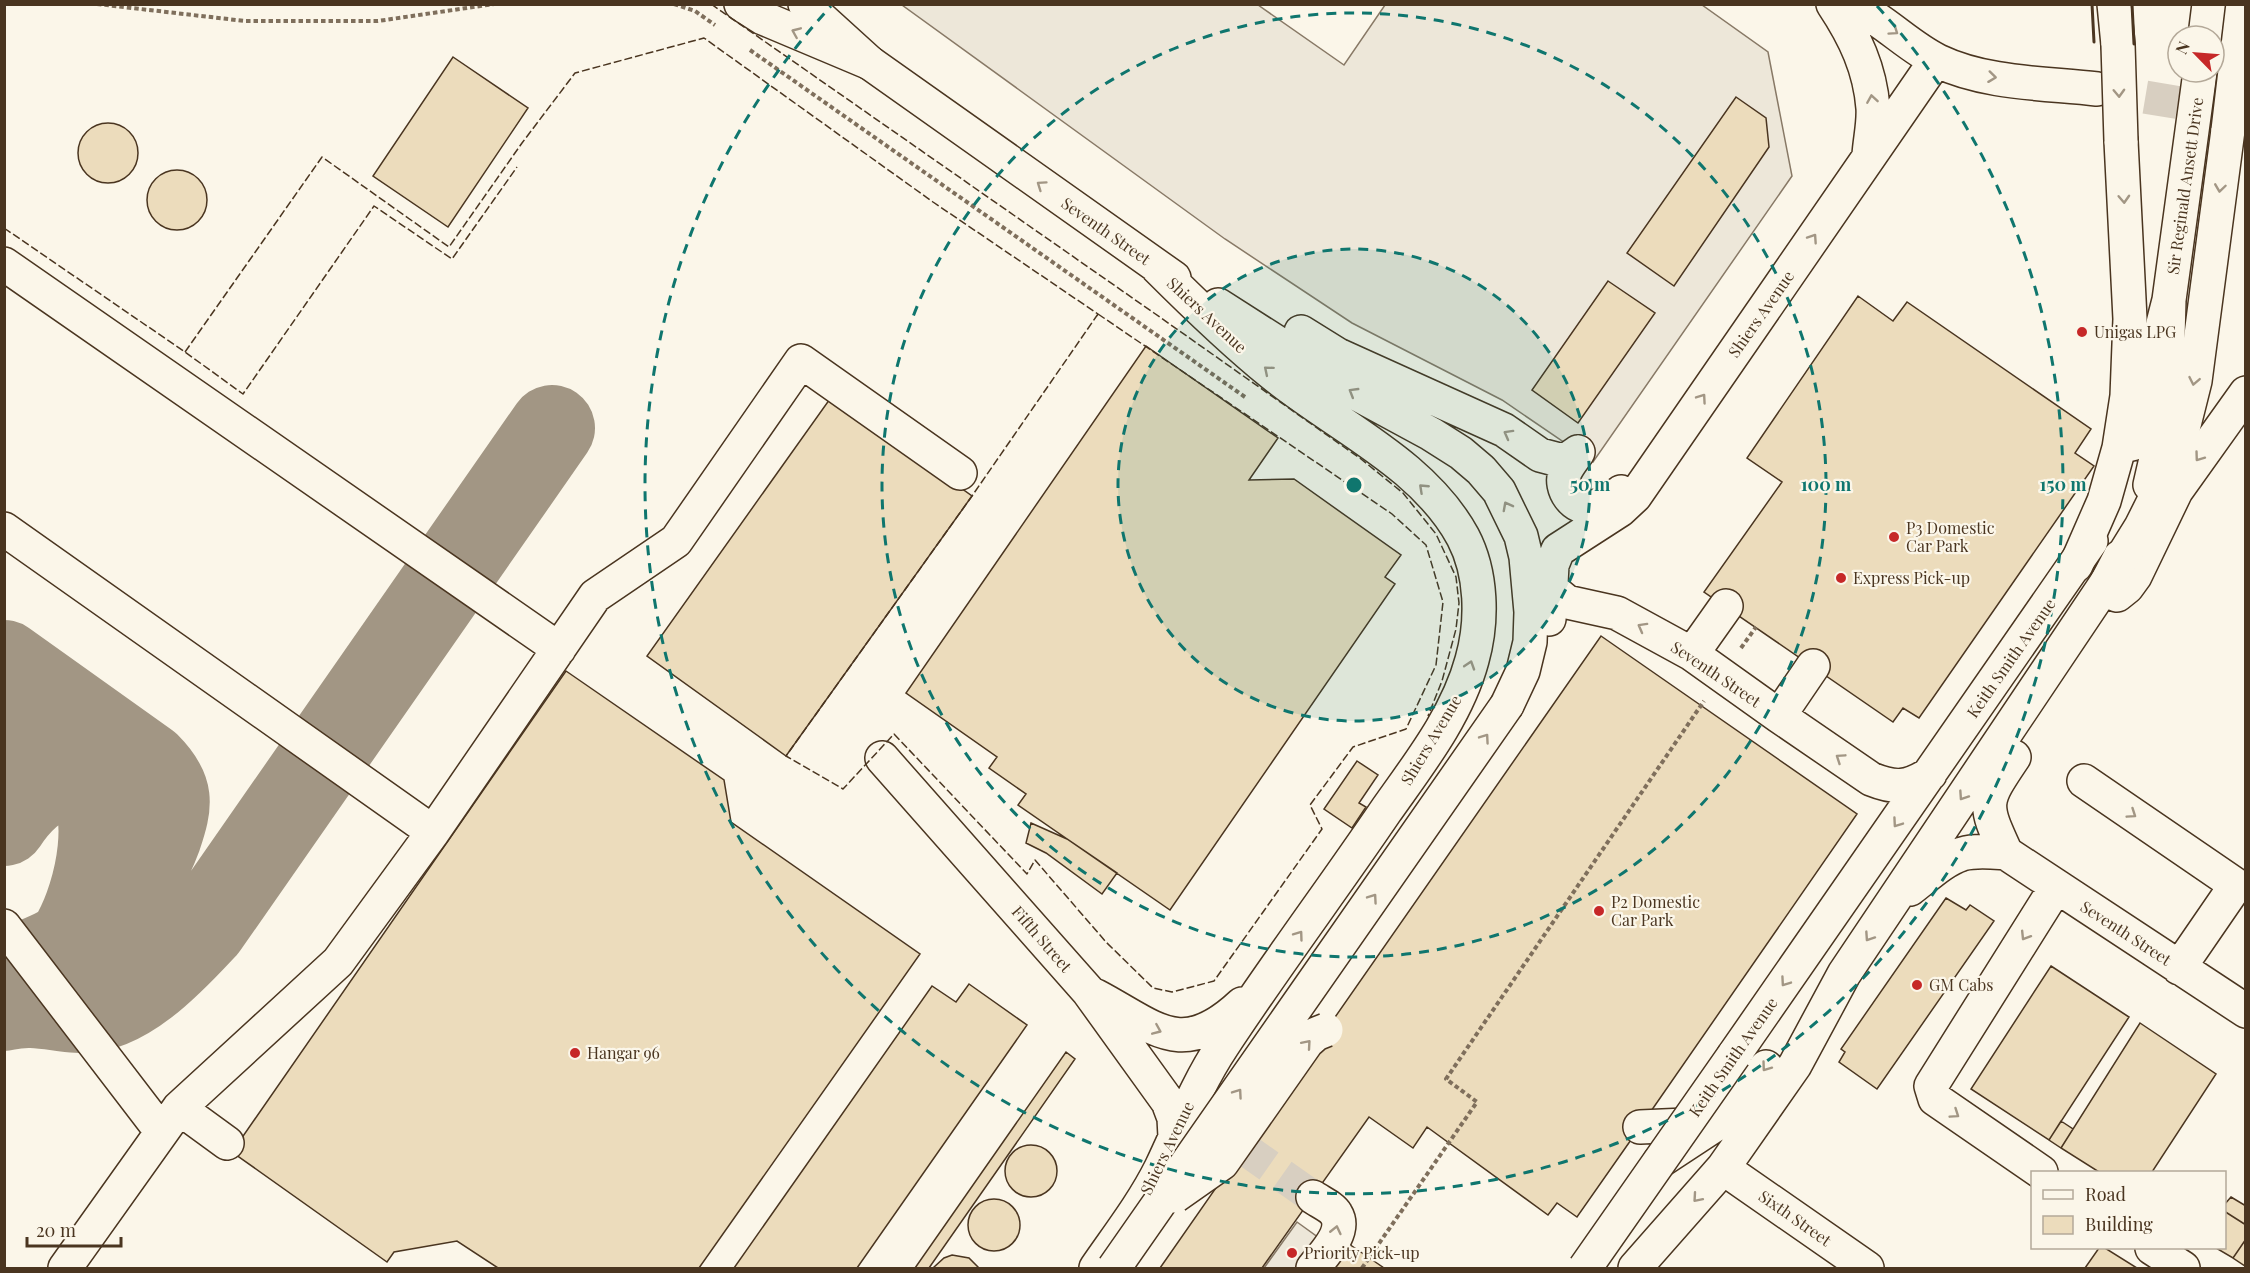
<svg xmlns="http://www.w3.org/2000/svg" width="2250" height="1273" font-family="'Playfair Display',serif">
  <rect width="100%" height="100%" fill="#fbf6e9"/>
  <!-- parking -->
  <path fill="#ede7d9" stroke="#887966" stroke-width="1.5" d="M 902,5 L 1258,5 L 1344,65 L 1385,5 L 1702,5 L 1768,52 L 1792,176 L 1593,462 L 1502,400 L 1352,323 L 1225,239 Z
    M 1297,1222 L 1319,1238 L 1298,1268 L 1264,1268 Z"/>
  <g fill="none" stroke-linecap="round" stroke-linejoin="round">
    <!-- taxiway -->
    <path stroke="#a29684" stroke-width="86" d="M 4,663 L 147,765 C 172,790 170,803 159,836 C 139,890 108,922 58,950 C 40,960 21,964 4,977
      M 17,721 C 38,736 63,749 81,768 C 118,806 98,893 75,934
      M 4,823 C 36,774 79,761 133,785
      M 4,1008 C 31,1001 52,1008 78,1010 C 125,1014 176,957 205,926 L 552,428"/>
  </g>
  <!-- building -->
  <path fill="#ecdcbc" stroke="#4a3520" stroke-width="1.5" d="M 453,57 L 528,108 L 448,227 L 373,176 Z
    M 1736,97 L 1766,118 L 1769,147 L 1674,286 L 1627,253 Z
    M78 153a30 30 0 1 1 60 0a30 30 0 1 1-60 0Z
    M147 200a30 30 0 1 1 60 0a30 30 0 1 1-60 0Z
    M 1608,281 L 1655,313 L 1578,423 L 1532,390 Z
    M 1858,296 L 1893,321 L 1907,302 L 2091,429 L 2075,453 L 2094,466 L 1919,718 L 1903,708 L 1893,722 L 1704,592 L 1782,482 L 1747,458 Z
    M 1146,346 L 1278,438 L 1249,480 L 1294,479 L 1401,555 L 1385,577 L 1395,584 L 1170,910 L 1018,805 L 1026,794 L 989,768 L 997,757 L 906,693 Z
    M 832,396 L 972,496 L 786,756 L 647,656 Z
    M 1601,636 L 1857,814 L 1640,1127 L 1577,1217 L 1557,1203 L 1548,1215 L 1427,1127 L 1413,1148 L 1369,1117 L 1262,1268 L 1160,1268 Z
    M 566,671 L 724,780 L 731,822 L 920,954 L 699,1268 L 498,1268 L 457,1241 L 394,1252 L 387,1262 L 232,1152 Z
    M 1357,761 L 1378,775 L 1359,803 L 1366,807 L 1352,828 L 1324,809 Z
    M 1031,823 L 1067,839 L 1117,873 L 1102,894 L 1046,853 L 1026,843 Z
    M 1946,898 L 1966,910 L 1970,905 L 1994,921 L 1877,1089 L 1839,1062 L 1845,1052 L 1841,1049 Z
    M 2051,966 L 2129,1017 L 2049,1140 L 1971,1089 Z
    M 969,984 L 1027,1025 L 857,1268 L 734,1268 L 932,986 L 956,1002 Z
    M 2140,1023 L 2216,1074 L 2152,1172 L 2099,1172 L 2061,1148 Z
    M 1066,1052 L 1075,1059 L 929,1268 L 915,1268 Z
    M 2061,1121 L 2073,1129 L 2061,1148 L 2049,1140 Z
    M1005 1171a26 26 0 1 1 52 0a26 26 0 1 1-52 0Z
    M 2231,1197 L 2246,1206 L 2246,1225 L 2224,1211 L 2224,1205 Z
    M968 1225a26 26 0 1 1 52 0a26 26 0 1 1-52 0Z
    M 2224,1211 L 2246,1225 L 2246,1239 L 2233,1258 L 2216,1248 L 2224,1248 Z
    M 2246,1239 L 2246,1265 L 2245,1266 L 2233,1258 Z
    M 1349,1244 L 1384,1268 L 1332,1268 Z
    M 2099,1248 L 2105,1248 L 2137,1268 L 2085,1268 Z
    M 952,1255 L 969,1258 L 979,1268 L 933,1268 L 944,1258 Z"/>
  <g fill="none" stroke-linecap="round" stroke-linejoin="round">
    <!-- minor-tunnel -->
    <path stroke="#d8cfc1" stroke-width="33" stroke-dasharray="33 16" stroke-linecap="butt" d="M 2097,89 L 2246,114
      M 1242,1147 L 1313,1197"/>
    <!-- minor casing -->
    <g stroke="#4a3520" stroke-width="36">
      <path id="minor" d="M 805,4 L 870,63 L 1174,278
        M 1833,4 C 1855,37 1870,69 1873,108 C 1874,123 1870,140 1869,155
        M 1849,4 C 1883,18 1907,46 1938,61 C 1986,84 2045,83 2097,89
        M 2205,36 L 2209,4
        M 4,264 L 559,649
        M 1218,305 L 1359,395 L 1431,434 L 1461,453 L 1481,470 L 1499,491 L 1521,536 L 1526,557 L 1531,612 L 1530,642 L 1523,671 L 1507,705
        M 1301,332 L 1338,355 L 1504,430 L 1540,455 L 1559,460 L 1568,459 L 1578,452
        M 2132,444 L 2169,300 L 2200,72
        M 1578,452 C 1574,458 1568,465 1565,472 C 1559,489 1574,510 1592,507 C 1604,506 1612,500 1621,492
        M 2150,485 L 2166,415 L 2169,300
        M 4,529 L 433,832
        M 1539,576 L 1550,588 L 1567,602 L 1617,613 L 1692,654 L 1779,716 L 1871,779 C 1896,789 1907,788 1930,774
        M 2117,595 L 2127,587 L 2135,576 L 2176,491 L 2246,393
        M 1549,619 L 1552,565 L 1558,550 L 1620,510 L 1635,496 L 1936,60
        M 1692,654 L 1726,606
        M 1779,716 L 1813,666
        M 882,758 L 1088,991 L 1168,1102 L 1174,1118 L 1175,1137
        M 2084,781 L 2236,885 L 2179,968
        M 2006,853 C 1983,803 1983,803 2014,757
        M 1910,889 C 1926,877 1943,860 1962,854 C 1976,850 1992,852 2006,853 L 2246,1011
        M 4,926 L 161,1131
        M 1096,996 C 1155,1027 1181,1061 1242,1004
        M 1734,1055 L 2091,541
        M 179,1108 L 227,1143
        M 1640,1127 L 1708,1124
        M 1660,1161 L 1727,1117 L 1737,1107 L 1766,1067
        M 1723,1168 L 1867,1268
        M 2041,1172 L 1935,1099 L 1931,1086 L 2056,887
        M 1313,1197 C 1320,1202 1332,1207 1336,1214 C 1347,1232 1323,1255 1313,1268
        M 2152,1248 L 2183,1268
        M 65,1268 L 179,1108 L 338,962 L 433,832 L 595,596 L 676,541 L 801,361 L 960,473
        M 1096,1268 C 1118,1236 1143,1204 1161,1168 C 1181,1126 1197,1084 1223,1045 C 1275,966 1332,890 1385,812 C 1418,765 1457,716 1472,660 C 1483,621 1482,573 1463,537 C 1423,463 1335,425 1273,374 C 1232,341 1194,304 1157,267
        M 1635,1268 L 1723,1168 L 1795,1065 L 1844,974 L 2107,582 L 2120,557"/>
    </g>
    <!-- highway casing -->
    <g stroke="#4a3520" stroke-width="36">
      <path id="highway" d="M 741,4 L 763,18 L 870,63
        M 2114,4 L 2118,45
        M 2076,565 L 2104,501 L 2119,448 L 2127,396 L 2130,319 L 2121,141
        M 2107,582 L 2141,527 L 2163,483 L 2182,433 L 2195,381 L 2228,130"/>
    </g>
    <!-- path -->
    <path stroke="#7f6f5c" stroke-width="4" stroke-dasharray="4.5 3" stroke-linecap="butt" d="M 97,4 L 245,21 L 378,21 L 494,4
      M 674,4 L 695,11 L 715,25
      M 750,50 L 1245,397
      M 1741,648 L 1756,627
      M 1362,1268 L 1477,1102 L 1446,1079 L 1704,701"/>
    <!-- minor -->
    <use href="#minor" stroke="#fbf6e9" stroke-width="33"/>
    <!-- highway -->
    <use href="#highway" stroke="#fbf6e9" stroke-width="33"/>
    <!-- minor-bridge casing -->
    <g stroke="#4a3520" stroke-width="36" stroke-linecap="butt">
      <path id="minor-bridge" d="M 1175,1196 L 1222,1163 L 1307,1042 L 1316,1034 L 1326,1030
        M 1114,1268 L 1507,705
        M 1585,1268 L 1734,1055"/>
    </g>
    <!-- highway-bridge casing -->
    <g stroke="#4a3520" stroke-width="36" stroke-linecap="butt">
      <path id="highway-bridge" d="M 2118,45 L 2121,141
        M 2228,130 L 2243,4"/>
    </g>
    <!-- minor-bridge -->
    <use href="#minor-bridge" stroke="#fbf6e9" stroke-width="33"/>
    <!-- highway-bridge -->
    <use href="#highway-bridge" stroke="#fbf6e9" stroke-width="33"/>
    <!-- fence -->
    <path stroke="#4a3520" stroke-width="1.5" stroke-dasharray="8 3" stroke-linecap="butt" d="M 711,4 L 1154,313 L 1361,459 L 1403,493 L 1436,534 L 1456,577 L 1459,603 L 1456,629 L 1442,681 L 1428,716
      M 4,228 L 185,352 L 243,394 L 374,206 L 452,259 L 517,167
      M 1098,314 L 1392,514 L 1426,545 L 1443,602 L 1436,665 L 1406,729 L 1353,747 L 1310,805 L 1322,829 L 1214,981 L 1172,992 L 1153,988 L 1106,942 L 1035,860 L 1027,874 L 894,734 L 843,789 L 786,756 L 972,496 Z
      M 185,352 L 322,157 L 449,247 L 522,143 L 575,73 L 704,38 L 933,202 L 1098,314 L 1097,316"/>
    <!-- wall -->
    <path stroke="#4a3520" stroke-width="3" d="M 2092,4 L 2094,42
      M 2132,4 L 2134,44"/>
  </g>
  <!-- one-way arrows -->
  <defs><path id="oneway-chevron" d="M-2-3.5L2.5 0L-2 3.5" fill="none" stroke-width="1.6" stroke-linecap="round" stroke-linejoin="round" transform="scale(1.5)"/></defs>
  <g stroke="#a29684">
    <use href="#oneway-chevron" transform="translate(1894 31) rotate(35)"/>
    <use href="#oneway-chevron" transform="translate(796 32) rotate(-157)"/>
    <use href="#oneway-chevron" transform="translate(1992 77) rotate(7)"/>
    <use href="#oneway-chevron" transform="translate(2119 93) rotate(88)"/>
    <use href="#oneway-chevron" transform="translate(1872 99) rotate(-99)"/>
    <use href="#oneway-chevron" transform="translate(1041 185) rotate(-145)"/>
    <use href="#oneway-chevron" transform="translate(2220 188) rotate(98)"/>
    <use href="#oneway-chevron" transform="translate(2124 199) rotate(87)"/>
    <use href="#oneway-chevron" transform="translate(1813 238) rotate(-56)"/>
    <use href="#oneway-chevron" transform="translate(1268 370) rotate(-140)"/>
    <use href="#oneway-chevron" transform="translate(2194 381) rotate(101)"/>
    <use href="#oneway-chevron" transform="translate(1353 392) rotate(-149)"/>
    <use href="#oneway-chevron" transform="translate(1702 398) rotate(-55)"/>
    <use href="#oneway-chevron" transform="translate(1508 434) rotate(-151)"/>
    <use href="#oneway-chevron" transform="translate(2199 457) rotate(126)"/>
    <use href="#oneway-chevron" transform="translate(1423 488) rotate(-137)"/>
    <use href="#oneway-chevron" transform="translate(1507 506) rotate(-118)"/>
    <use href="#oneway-chevron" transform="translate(1642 627) rotate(-151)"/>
    <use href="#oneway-chevron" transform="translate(1470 665) rotate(-72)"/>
    <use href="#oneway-chevron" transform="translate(1485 738) rotate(-55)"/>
    <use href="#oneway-chevron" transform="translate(1840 758) rotate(-146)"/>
    <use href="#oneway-chevron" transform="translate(1963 796) rotate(124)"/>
    <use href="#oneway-chevron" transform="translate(2132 814) rotate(34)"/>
    <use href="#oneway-chevron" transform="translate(1897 823) rotate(125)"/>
    <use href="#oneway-chevron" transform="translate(1373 898) rotate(-55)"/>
    <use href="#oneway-chevron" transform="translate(1299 935) rotate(-54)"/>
    <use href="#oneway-chevron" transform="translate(2025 936) rotate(122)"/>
    <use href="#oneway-chevron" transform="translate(1869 937) rotate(124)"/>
    <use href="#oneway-chevron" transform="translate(1785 982) rotate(125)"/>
    <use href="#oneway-chevron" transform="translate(1157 1030) rotate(23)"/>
    <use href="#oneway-chevron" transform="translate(1307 1044) rotate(-49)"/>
    <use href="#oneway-chevron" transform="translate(1766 1067) rotate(126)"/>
    <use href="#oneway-chevron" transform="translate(1238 1093) rotate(-55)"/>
    <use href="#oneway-chevron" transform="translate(1955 1114) rotate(34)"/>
    <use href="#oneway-chevron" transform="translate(1697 1198) rotate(131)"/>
    <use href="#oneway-chevron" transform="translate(1336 1230) rotate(-77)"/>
  </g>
  <!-- distance rings -->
  <circle cx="1354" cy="485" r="236" fill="#0f766e" fill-opacity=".12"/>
  <g fill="none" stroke="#0f766e" stroke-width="3" stroke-dasharray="10 8">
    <circle cx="1354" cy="485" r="236"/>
    <circle cx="1354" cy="485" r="472"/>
    <path d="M1877 6A709 709 0 1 1 831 6"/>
  </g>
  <!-- markers -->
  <g fill="#c62828" stroke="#fbf6e9" stroke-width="2">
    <circle cx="2082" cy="332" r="6"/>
    <circle cx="1894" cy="537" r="6"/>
    <circle cx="1841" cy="578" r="6"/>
    <circle cx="1599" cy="911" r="6"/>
    <circle cx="1917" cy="985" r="6"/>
    <circle cx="575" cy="1053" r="6"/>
    <circle cx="1292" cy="1253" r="6"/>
  </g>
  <g text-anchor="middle" stroke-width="4.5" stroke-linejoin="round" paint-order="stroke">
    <!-- street labels -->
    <g font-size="16" fill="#4a3520" stroke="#fbf6e9">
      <text transform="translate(2185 186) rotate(-82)" y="6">Sir Reginald Ansett Drive</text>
      <text transform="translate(1106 231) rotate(35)" y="6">Seventh Street</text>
      <text transform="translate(1761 314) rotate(-55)" y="6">Shiers Avenue</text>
      <text transform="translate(1207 315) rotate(43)" y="6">Shiers Avenue</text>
      <text transform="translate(2011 658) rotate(-55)" y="6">Keith Smith Avenue</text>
      <text transform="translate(1716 674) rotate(34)" y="6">Seventh Street</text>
      <text transform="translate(1431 740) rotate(-59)" y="6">Shiers Avenue</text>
      <text transform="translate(2126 933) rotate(33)" y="6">Seventh Street</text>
      <text transform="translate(1042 939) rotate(49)" y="6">Fifth Street</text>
      <text transform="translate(1733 1057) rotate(-55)" y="6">Keith Smith Avenue</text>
      <text transform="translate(1167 1148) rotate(-64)" y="6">Shiers Avenue</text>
      <text transform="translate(1795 1218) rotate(35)" y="6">Sixth Street</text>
    </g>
    <!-- poi labels -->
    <g font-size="16" fill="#4a3520" stroke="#fbf6e9" text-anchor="start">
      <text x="2094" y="338">Unigas LPG</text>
      <text x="1906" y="534">P3 Domestic<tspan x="1906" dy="18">Car Park</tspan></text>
      <text x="1853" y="584">Express Pick-up</text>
      <text x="1611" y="908">P2 Domestic<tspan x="1611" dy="18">Car Park</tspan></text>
      <text x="1929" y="991">GM Cabs</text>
      <text x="587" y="1059">Hangar 96</text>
      <text x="1304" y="1259">Priority Pick-up</text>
    </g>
  </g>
  <circle cx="1354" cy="485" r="9" fill="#0f766e" stroke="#fbf6e9" stroke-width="3"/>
  <g font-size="18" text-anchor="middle" font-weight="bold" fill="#0f766e" stroke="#fbf6e9" stroke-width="4.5" stroke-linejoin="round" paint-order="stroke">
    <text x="1590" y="491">50 m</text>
    <text x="1826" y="491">100 m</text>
    <text x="2063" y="491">150 m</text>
  </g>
  <!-- border -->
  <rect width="2250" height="1273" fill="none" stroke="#4a3520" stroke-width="12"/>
  <!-- legend -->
  <rect x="2031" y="1171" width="195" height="78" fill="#fbf6e9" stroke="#b4a999" stroke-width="1.5"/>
  <rect x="2043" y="1190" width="30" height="9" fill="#fbf6e9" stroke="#b4a999" stroke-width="1.5"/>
  <text x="2085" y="1201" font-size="18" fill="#4a3520">Road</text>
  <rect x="2043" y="1216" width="30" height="18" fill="#ecdcbc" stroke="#b4a999" stroke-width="1.5"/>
  <text x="2085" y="1231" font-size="18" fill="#4a3520">Building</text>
  <!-- north arrow -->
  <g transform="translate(2196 54) rotate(295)"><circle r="28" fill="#fbf6e9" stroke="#b4a999" stroke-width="1.5"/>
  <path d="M0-4.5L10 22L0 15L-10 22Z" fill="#c62828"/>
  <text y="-9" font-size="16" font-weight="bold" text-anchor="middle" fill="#4a3520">N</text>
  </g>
  <!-- scale -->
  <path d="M27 1237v9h94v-9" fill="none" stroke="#4a3520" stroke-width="3"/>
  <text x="36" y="1237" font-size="18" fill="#4a3520" stroke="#fbf6e9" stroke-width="4.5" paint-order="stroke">20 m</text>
</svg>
